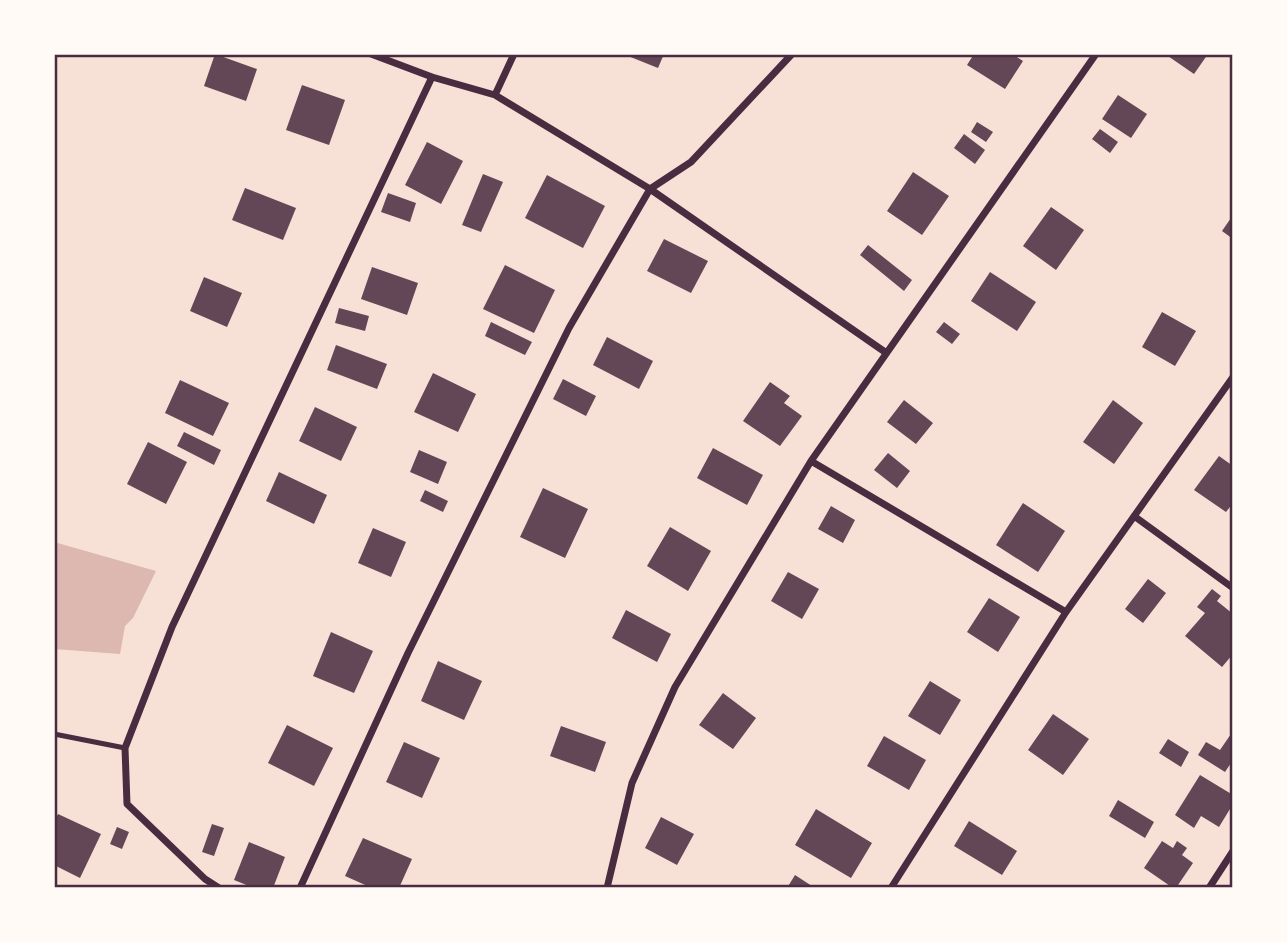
<svg xmlns="http://www.w3.org/2000/svg" width="1287" height="942" font-family="Helvetica,sans-serif">
  <rect width="100%" height="100%" fill="#f7e1d7"/>
  <!-- water -->
  <path fill="#dcb8b0" d="M 54,542 L 156,571 L 133,618 L 125,626 L 120,654 L 54,649 Z"/>
  <!-- building -->
  <path fill="#644757" d="M 215,54 L 257,69 L 246,101 L 204,86 Z
    M 623,54 L 664,54 L 658,68 Z
    M 974,54 L 1012,54 L 1023,61 L 1005,89 L 967,65 Z
    M 1165,54 L 1208,54 L 1194,74 Z
    M 302,85 L 345,100 L 329,145 L 286,130 Z
    M 1118,95 L 1147,114 L 1131,138 L 1102,119 Z
    M 977,122 L 993,132 L 986,142 L 971,132 Z
    M 1100,129 L 1118,142 L 1110,153 L 1092,139 Z
    M 964,134 L 985,150 L 975,164 L 954,148 Z
    M 427,142 L 463,161 L 441,204 L 405,185 Z
    M 913,172 L 949,196 L 922,235 L 887,211 Z
    M 483,174 L 503,182 L 481,232 L 462,225 Z
    M 547,175 L 605,206 L 583,248 L 525,218 Z
    M 245,188 L 296,208 L 283,240 L 232,220 Z
    M 388,193 L 416,203 L 410,222 L 381,212 Z
    M 1051,207 L 1084,230 L 1056,270 L 1023,246 Z
    M 1233,215 L 1233,239 L 1222,231 Z
    M 664,239 L 708,261 L 691,293 L 647,271 Z
    M 868,245 L 912,280 L 904,291 L 860,255 Z
    M 505,265 L 555,290 L 534,333 L 483,309 Z
    M 372,267 L 418,283 L 407,315 L 361,299 Z
    M 990,272 L 1036,302 L 1017,331 L 971,301 Z
    M 204,277 L 242,293 L 227,327 L 190,311 Z
    M 339,308 L 369,316 L 365,331 L 335,323 Z
    M 1162,312 L 1196,331 L 1175,366 L 1142,347 Z
    M 491,322 L 532,342 L 525,355 L 485,336 Z
    M 944,322 L 960,334 L 952,344 L 936,332 Z
    M 607,337 L 653,361 L 639,389 L 593,365 Z
    M 336,345 L 387,364 L 377,389 L 327,370 Z
    M 433,373 L 476,394 L 458,432 L 414,412 Z
    M 563,379 L 596,396 L 586,416 L 553,399 Z
    M 180,380 L 229,403 L 213,436 L 165,413 Z
    M 770,382 L 790,396 L 784,403 L 802,416 L 780,446 L 743,421 Z
    M 904,400 L 933,423 L 916,444 L 887,422 Z
    M 1113,400 L 1143,423 L 1114,464 L 1083,442 Z
    M 315,407 L 357,427 L 341,461 L 299,441 Z
    M 184,432 L 221,450 L 214,465 L 177,446 Z
    M 148,442 L 187,462 L 166,504 L 127,484 Z
    M 713,448 L 763,475 L 747,505 L 697,478 Z
    M 419,450 L 447,462 L 438,484 L 410,472 Z
    M 888,453 L 910,471 L 897,488 L 874,470 Z
    M 1219,456 L 1233,466 L 1233,503 L 1226,512 L 1194,490 Z
    M 279,472 L 327,495 L 314,524 L 266,501 Z
    M 543,488 L 588,509 L 565,558 L 520,537 Z
    M 425,490 L 448,501 L 443,512 L 420,501 Z
    M 1023,503 L 1065,531 L 1038,572 L 996,545 Z
    M 831,506 L 855,520 L 843,543 L 818,529 Z
    M 670,527 L 711,551 L 688,591 L 647,566 Z
    M 373,528 L 406,542 L 391,577 L 358,563 Z
    M 788,572 L 819,589 L 802,619 L 771,601 Z
    M 1148,579 L 1166,593 L 1143,623 L 1125,609 Z
    M 1212,589 L 1221,596 L 1217,601 L 1233,614 L 1233,641 L 1231,643 L 1233,654 L 1222,667 L 1185,636 L 1205,613 L 1197,607 Z
    M 989,598 L 1020,617 L 998,652 L 967,632 Z
    M 626,610 L 671,634 L 657,662 L 612,638 Z
    M 331,632 L 373,651 L 354,693 L 313,676 Z
    M 438,661 L 482,681 L 464,720 L 421,701 Z
    M 930,681 L 961,700 L 940,735 L 908,716 Z
    M 723,693 L 756,718 L 733,749 L 699,725 Z
    M 1053,714 L 1089,739 L 1063,775 L 1028,750 Z
    M 287,725 L 333,748 L 314,786 L 268,763 Z
    M 561,726 L 606,742 L 595,772 L 550,756 Z
    M 1233,731 L 1233,760 L 1225,772 L 1198,755 L 1206,742 L 1220,750 Z
    M 884,736 L 926,760 L 909,790 L 867,766 Z
    M 1168,739 L 1189,752 L 1181,767 L 1159,753 Z
    M 404,742 L 440,758 L 422,798 L 386,782 Z
    M 1200,775 L 1233,795 L 1233,804 L 1219,827 L 1201,816 L 1194,828 L 1175,815 Z
    M 1118,800 L 1154,822 L 1145,838 L 1109,816 Z
    M 816,809 L 872,843 L 851,878 L 795,845 Z
    M 58,814 L 101,834 L 80,878 L 54,865 L 54,822 Z
    M 661,817 L 694,834 L 677,865 L 645,848 Z
    M 969,821 L 1017,851 L 1002,875 L 954,846 Z
    M 212,824 L 224,828 L 214,856 L 202,852 Z
    M 117,827 L 129,832 L 122,849 L 110,844 Z
    M 363,838 L 412,859 L 399,888 L 372,888 L 345,876 Z
    M 1162,841 L 1173,848 L 1177,841 L 1187,848 L 1182,855 L 1193,863 L 1176,888 L 1173,888 L 1144,868 Z
    M 249,842 L 285,857 L 273,888 L 254,888 L 234,880 Z
    M 795,875 L 815,888 L 787,888 Z"/>
  <g fill="none" stroke-linecap="round" stroke-linejoin="round">
    <!-- service -->
    <path stroke="#4a2c40" stroke-width="5" d="M 54,734 L 125,748"/>
    <!-- minor -->
    <path stroke="#4a2c40" stroke-width="7" d="M 371,54 L 432,77 L 495,95 L 650,189 L 885,352
      M 495,95 L 514,54
      M 811,461 L 1066,612
      M 1134,516 L 1233,588
      M 219,888 L 205,879 L 127,804 L 125,748 L 172,627 L 432,77
      M 300,888 L 408,653 L 569,328 L 650,189 L 691,162 L 792,54
      M 607,888 L 632,783 L 675,687 L 811,461 L 1096,54
      M 891,888 L 1066,612 L 1233,377
      M 1209,888 L 1233,851"/>
  </g>
  <!-- border -->
  <rect width="1287" height="942" fill="none" stroke="#fffaf5" stroke-width="112"/>
  <rect x="56" y="56" width="1175" height="830" fill="none" stroke="#4a2c40" stroke-width="2.5"/>
</svg>
